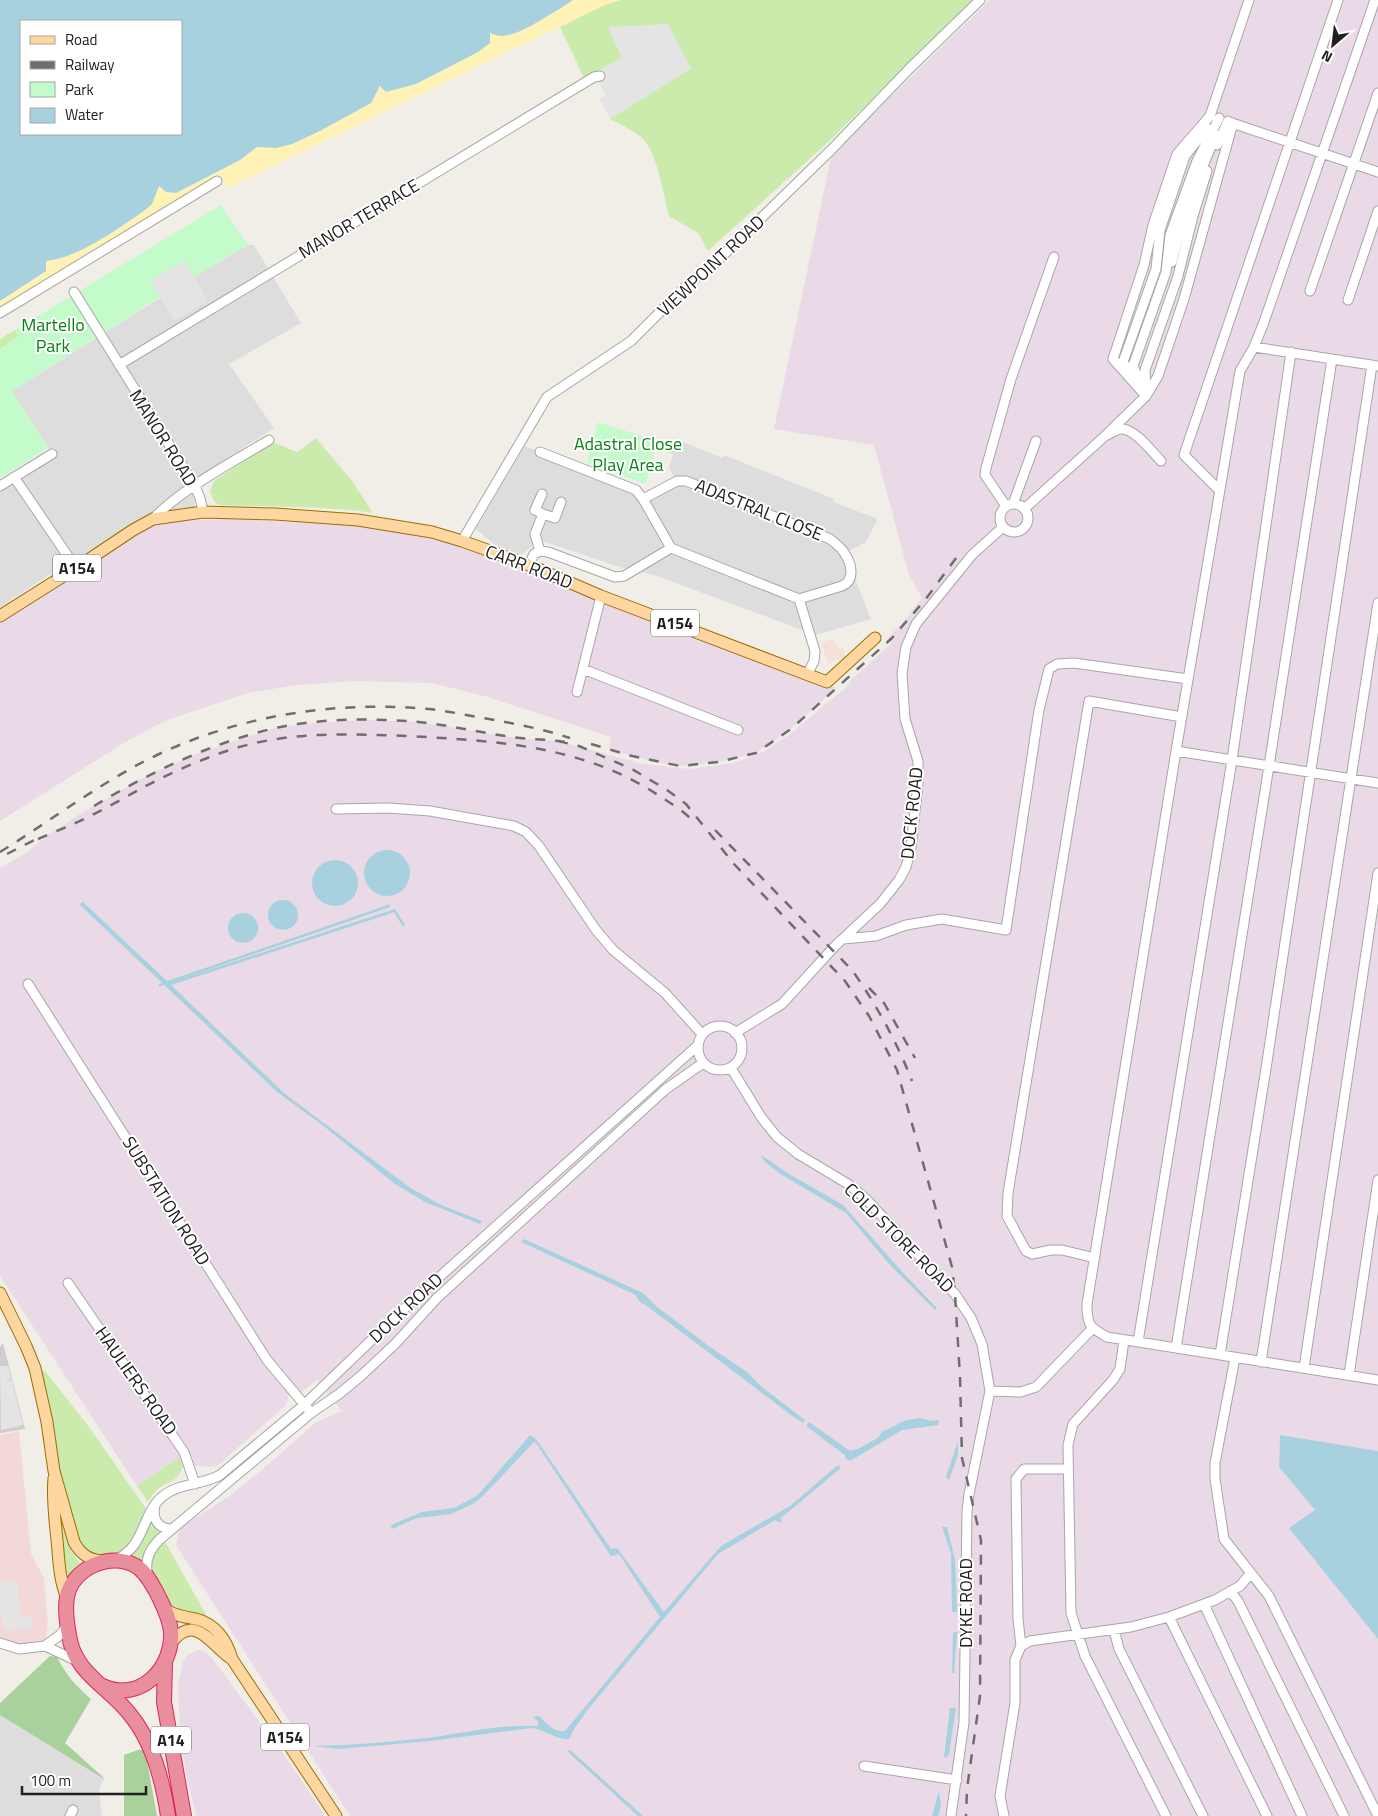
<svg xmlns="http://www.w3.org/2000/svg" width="1378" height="1816" font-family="'Titillium Web',sans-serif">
  <rect width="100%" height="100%" fill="#f1eee7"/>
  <!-- residential -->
  <path fill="#dedddd" d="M 248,245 L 254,245 L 301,323 L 229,364 L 274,428 L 187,484 L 195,495 L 194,508 L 136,522 L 38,582 L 0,607 L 0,489 L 52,454 L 12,391 L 160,298 L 151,281 L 185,261 L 194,277 Z
    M 678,440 L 722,458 L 724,455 L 834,499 L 833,502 L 878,519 L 865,543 L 845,553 L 871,619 L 816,635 L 654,575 L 616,566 L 540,540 L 521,555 L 495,545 L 476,529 L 525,446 L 636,490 L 644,499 L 676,481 L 669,468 L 673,454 L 664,451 L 668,441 Z
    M 0,1715 L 104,1779 L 99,1789 L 102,1816 L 0,1816 Z"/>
  <!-- commercial -->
  <path fill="#f2d8d6" d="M 19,1431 L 31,1554 L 44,1578 L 48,1624 L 45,1646 L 19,1649 L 0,1643 L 0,1435 Z"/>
  <!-- industrial -->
  <path fill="#ead9e6" d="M 990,0 L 1378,0 L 1378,1451 L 1280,1436 L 1279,1467 L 1315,1510 L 1289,1528 L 1378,1639 L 1378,1816 L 350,1816 L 176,1545 L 180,1528 L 228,1497 L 263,1469 L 315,1423 L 342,1411 L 317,1380 L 300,1393 L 288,1383 L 289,1394 L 286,1405 L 216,1467 L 183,1465 L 178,1458 L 137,1486 L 0,1276 L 0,868 L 26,853 L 48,835 L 80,814 L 144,777 L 196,754 L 271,729 L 310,723 L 365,720 L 419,722 L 514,738 L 558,741 L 643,764 L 689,769 L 734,763 L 763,752 L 790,734 L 850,684 L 850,681 L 892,643 L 888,638 L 905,620 L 922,598 L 909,575 L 874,445 L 774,429 L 832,153 Z
    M 226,519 L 355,525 L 408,534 L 456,545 L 529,565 L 836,688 L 791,729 L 756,753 L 718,762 L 680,766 L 668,765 L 609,750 L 611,737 L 488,697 L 432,683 L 355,681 L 296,685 L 248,693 L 167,720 L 127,741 L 0,821 L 0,623 L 135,535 L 153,525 L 176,521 Z
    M 199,1650 L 205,1652 L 212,1658 L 294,1769 L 325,1816 L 196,1816 L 186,1773 L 180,1736 L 178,1684 L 183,1661 L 188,1654 Z"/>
  <!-- religious -->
  <path fill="#cecece" d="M 3,1343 L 25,1429 L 0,1433 L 0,1347 Z"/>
  <!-- military -->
  <path fill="#f3e1da" d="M 834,639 L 838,649 L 843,648 L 846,658 L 828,663 L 821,643 Z"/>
  <!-- grass -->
  <path fill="#caebac" d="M 608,0 L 974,0 L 826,144 L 708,251 L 698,233 L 669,216 C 664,196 657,153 643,139 C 635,131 621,125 610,119 L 691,68 L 629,57 L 586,82 L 560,27 Z
    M 15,330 L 19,336 L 0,349 L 0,339 Z
    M 316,438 L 352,481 L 373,513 C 321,505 270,507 219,505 L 214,501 L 210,491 L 214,481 L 273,442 L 297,452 Z
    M 35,1371 L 45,1371 L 89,1427 L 149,1513 L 213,1627 L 176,1616 L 140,1569 L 96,1561 L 74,1542 Z
    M 178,1458 L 183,1465 C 178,1482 174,1478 161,1487 C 155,1490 152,1496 148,1502 L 137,1486 Z
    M 60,1506 C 64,1526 66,1547 80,1563 L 66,1578 L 59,1508 Z"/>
  <!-- forest -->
  <path fill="#a9d19b" d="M 50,1656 L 57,1657 C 65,1674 77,1687 91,1699 L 65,1743 L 103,1777 L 104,1779 L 0,1715 L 0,1703 Z
    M 138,1750 L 145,1750 L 157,1816 L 124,1816 L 124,1755 Z"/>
  <!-- sand -->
  <path fill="#fff2b7" d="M 514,0 L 621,0 L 605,5 L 228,188 L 220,174 L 0,308 L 0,248 Z"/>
  <!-- park -->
  <path fill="#c4fbca" d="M 221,205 L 248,245 L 194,277 L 184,261 L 151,281 L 160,297 L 12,391 L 48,448 L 0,478 L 0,349 L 19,336 L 15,330 Z
    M 598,422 L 657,441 L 646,484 L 587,463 Z"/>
  <!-- parking -->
  <path fill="#e4e4e4" d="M 668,24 L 691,68 L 610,119 L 600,99 L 606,94 L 592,74 L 622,58 L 608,27 Z
    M 185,261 L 208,301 L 174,321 L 151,281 Z
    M 0,1366 L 8,1366 L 11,1379 L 6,1381 L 12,1380 L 23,1425 L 1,1430 Z
    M 0,1581 L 18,1582 L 20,1616 L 31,1616 L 33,1629 L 5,1630 L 0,1616 Z"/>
  <!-- water -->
  <path fill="#a7d1df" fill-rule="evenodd" d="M 0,0 L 573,0 C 559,9 518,37 502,36 C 498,36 494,34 490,33 L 490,43 L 478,52 L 416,84 L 386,92 L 380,86 L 371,103 L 320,131 L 292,144 L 276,148 L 257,147 L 240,160 L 176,193 L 166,192 L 159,186 L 152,204 L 145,210 C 118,229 78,258 46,261 L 46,271 L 0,301 ZM 21,21 L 181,21 L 181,134 L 21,134 Z
    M364 873a23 23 0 1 1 46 0a23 23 0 1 1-46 0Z
    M312 883a23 23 0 1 1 46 0a23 23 0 1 1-46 0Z
    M268 915a15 15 0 1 1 30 0a15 15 0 1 1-30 0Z
    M 83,902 L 169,983 L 395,909 L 405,925 L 403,927 L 394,912 L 389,914 L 171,985 L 285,1094 L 409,1187 L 441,1205 L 482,1221 L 480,1224 L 425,1202 L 395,1184 L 325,1127 L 276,1091 L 79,904 Z
    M228 928a15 15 0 1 1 30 0a15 15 0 1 1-30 0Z
    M 761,1155 L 789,1174 L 843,1205 L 905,1275 L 937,1308 L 935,1310 L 891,1266 L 846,1213 L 779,1173 L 765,1162 Z
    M 524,1239 L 643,1293 L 656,1306 L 710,1347 L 747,1372 L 762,1387 L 805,1420 L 803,1423 L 791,1415 L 647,1306 C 641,1303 638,1301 636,1295 L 521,1242 Z
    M 920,1418 L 931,1421 L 939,1420 L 938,1425 L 902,1430 L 850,1461 L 846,1459 L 845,1455 L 806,1426 L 809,1422 L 850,1451 L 858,1449 L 878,1438 L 882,1432 L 906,1420 Z
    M 530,1435 L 536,1439 L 611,1549 L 617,1548 L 664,1612 L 721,1546 L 790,1506 L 838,1465 L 841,1468 L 781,1518 L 781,1523 L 775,1520 L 718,1554 L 589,1708 L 574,1729 L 569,1739 C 558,1741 545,1729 531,1728 L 430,1741 L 338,1749 L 314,1746 C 352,1745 390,1742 428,1738 C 465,1733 501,1724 538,1726 L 538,1721 L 533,1717 L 539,1716 C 547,1723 553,1733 565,1731 L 660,1617 L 619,1554 L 611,1556 L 536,1443 L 534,1442 L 483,1496 L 473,1504 L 451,1514 L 417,1518 L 392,1529 L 391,1526 L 393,1524 L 422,1512 L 454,1508 L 478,1495 Z
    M 1280,1435 L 1378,1451 L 1378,1639 L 1289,1528 L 1315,1510 L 1279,1467 Z
    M 958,1441 L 958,1455 L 949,1480 L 946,1477 Z
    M 942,1527 L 947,1527 L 955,1560 L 957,1612 L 952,1612 L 951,1553 Z
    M 953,1632 L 957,1632 L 954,1673 L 952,1673 Z
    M 950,1708 L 956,1708 L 949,1754 L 947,1757 L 944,1757 Z
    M 570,1750 L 578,1757 L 643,1816 L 638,1816 L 567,1751 Z
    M 939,1791 L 941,1806 L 938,1816 L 932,1816 Z"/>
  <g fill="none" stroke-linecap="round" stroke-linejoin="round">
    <!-- stream -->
    <path stroke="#a7d1df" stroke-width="2.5" d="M 160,985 L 389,906"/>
    <!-- minor casing -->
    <g stroke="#a7a7a7" stroke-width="11">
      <path id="minor" d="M 1229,122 L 1378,172
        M 1217,145 L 1228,121
        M 1172,262 C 1182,219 1198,176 1216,135
        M 1310,291 L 1378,93
        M 74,292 L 195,486 L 200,498 L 203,512
        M 1348,300 L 1378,211
        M 0,313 L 217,181
        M 1254,347 L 1264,322 L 1375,0
        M 119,365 L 594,77 L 600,76
        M 1378,366 L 1254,347 L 1240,371 L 1176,751 L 1087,1304 C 1087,1325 1089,1327 1107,1337 L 1378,1380
        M 1129,371 L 1123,362 L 1156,269 L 1160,230 L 1185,156 L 1207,128
        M 1143,389 L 1133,366 L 1166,272 L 1170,235 L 1197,161 L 1219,118
        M 1146,391 L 1145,370 L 1178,276 L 1193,216 L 1207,171
        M 1146,396 L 1113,359 L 1144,265 L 1153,225 L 1177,154 L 1210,116 L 1249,0
        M 1105,436 L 1146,396 L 1158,376 L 1184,299 L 1233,123
        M 540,452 L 636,490 L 643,499
        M 14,477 L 76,568
        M 677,481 L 686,481 L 830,539 C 835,543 842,548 845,554 C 852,565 855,580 842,586 L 799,599 L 671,548 L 643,499 Z
        M 0,486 L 52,454
        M 1219,490 L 1184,455 L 1338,0
        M1000 518a14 14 0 1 1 28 0a14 14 0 1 1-28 0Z
        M 1013,504 L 1036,441
        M 1006,506 L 985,475 L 986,468 L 1011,379 L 1054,257
        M 1024,509 L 1105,436 C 1109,434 1115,430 1120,429 C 1134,427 1152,452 1161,461
        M 543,514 L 555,518 L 561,502
        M 153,519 C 181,489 233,462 269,440
        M 462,541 L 547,397 L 631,341 L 687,285 L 714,264 L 831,150 L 909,69 L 980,0
        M 540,551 L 535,534 L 543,514 L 535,510 L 542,494
        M 529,565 L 534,554 L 540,551 L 548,552 L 615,577 L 624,576 L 671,548
        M 799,599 L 815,651 L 814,661 L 807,675
        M 583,669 L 738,730
        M 577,692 L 601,596
        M 1176,751 L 1378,783
        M 336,809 L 388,808 L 430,811 L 514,826 L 526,832 L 539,846 L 596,930 L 613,950 L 665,993 L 702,1034
        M 843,939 L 876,936 L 906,925 L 942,919 L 1006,930 L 1039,710 L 1049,669 L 1057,664 L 1074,663 L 1188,679
        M 28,984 L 267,1360 L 308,1409
        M698 1048a22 22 0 1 1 44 0a22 22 0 1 1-44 0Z
        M 735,1033 L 782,1004 L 835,946 L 880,904 L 899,880 L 906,867 L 911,848 L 918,784 L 918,761 L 905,719 L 902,673 L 906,647 L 916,624 L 972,555 L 1003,527
        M 731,1068 L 761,1117 L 777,1137 L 798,1154 L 848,1184 L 865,1198 L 955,1294 L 971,1318 L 982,1344 L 990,1391 L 969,1494 L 967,1511 L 964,1722 L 951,1816
        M 1095,1258 L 1062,1250 L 1051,1250 L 1032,1254 L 1026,1251 L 1007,1216 L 1008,1193 L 1089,701 L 1182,717
        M 68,1283 L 184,1452 L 195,1484
        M 1124,1340 L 1120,1369 L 1113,1380 L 1073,1424 L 1068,1445 L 1071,1613 L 1085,1656 L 1166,1816
        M 1138,1342 L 1232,760 L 1291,352
        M 1176,1348 L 1269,766 L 1332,359
        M 1220,1355 L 1267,1062 L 1372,365
        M 1235,1358 L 1215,1463 L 1215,1479 L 1224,1539 L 1269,1596 L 1378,1816
        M 1261,1362 L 1378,603
        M 1304,1368 L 1378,873
        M 1349,1375 L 1378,1180
        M 990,1391 L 1021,1392 L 1036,1387 L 1092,1329
        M 155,1505 C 152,1518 157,1528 171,1529
        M 116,1560 C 123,1556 129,1552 134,1545 C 145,1530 147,1509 163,1496 C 179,1483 203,1485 220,1475 L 304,1405 L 407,1306 L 697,1046
        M 148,1576 C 144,1562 149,1550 159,1540 L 311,1413 L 339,1394 L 362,1375 L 396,1343 L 437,1298 L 564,1182 L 666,1089 L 703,1063
        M 1230,1591 L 1238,1601 L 1344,1816
        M 1204,1604 L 1302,1816
        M 1169,1617 L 1267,1816
        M 1114,1630 L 1119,1649 L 1203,1816
        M 0,1643 L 19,1649 L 45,1646 L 77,1661
        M 45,1646 L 60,1635 L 68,1624
        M 1021,1646 L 1018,1619 L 1016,1479 L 1024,1469 L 1068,1469
        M 864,1766 L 957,1780
        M 70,1816 L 73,1810
        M 1004,1816 L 1000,1796 L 1015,1703 L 1015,1660 L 1021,1646 L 1030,1641 L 1131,1627 L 1169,1617 L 1215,1600 L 1240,1586 L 1250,1574"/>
    </g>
    <!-- major casing -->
    <g stroke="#9d6d00" stroke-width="13">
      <path id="major" d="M 0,616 L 76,568 L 133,530 L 153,519 L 203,512 L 275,514 L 358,520 L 432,532 L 462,541 L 529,565 L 601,596 L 827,682 L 875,638
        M 0,1293 L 26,1346 L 35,1368 L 47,1422 L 54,1471 L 74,1542 C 81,1555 90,1561 105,1561
        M 54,1478 C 52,1499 55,1519 57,1540 C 59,1560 59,1579 67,1598
        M 166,1610 C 176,1616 185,1617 196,1619 C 216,1624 227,1641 232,1659 L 336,1816
        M 171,1643 C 196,1611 212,1647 232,1659"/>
    </g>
    <!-- highway casing -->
    <g stroke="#df245f" stroke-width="16">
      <path id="highway" d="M 165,1664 L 164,1702 L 184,1816
        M 103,1686 C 139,1703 173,1669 171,1632 C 170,1618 163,1606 157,1593 C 151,1583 146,1572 136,1566 C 111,1551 72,1568 67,1597 C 65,1608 67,1624 69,1635 C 74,1674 111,1688 132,1717 C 154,1745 163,1782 168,1816"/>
    </g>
    <!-- minor -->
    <use href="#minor" stroke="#fff" stroke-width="9"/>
    <!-- major -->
    <use href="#major" stroke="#fdd79f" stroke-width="11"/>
    <!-- highway -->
    <use href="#highway" stroke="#e98e9c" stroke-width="14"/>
    <!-- rail -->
    <path stroke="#6e6e6e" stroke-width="2.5" stroke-dasharray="10 10" stroke-linecap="butt" d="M 558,741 L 579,746 L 632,769 L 667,790 L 686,804 L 734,864 L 845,981 L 869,1016 L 897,1070 L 952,1267 L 955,1294 L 960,1377 L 962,1458 L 981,1540 L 980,1696 L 967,1789 L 966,1816
      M 591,744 L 632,756 L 680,766 L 718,762 L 756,753 L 791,729 L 892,638 L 925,600 L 962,550
      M 94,806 C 149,773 209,744 271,729 C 318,718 371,718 419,722 C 450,725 481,733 512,737 C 530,740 548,739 565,742
      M 715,830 L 852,970 C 876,1004 897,1042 912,1081
      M 38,839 C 54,832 70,826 86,818 C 105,809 124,798 142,788 C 172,772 204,758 236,748 C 293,731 350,734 408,736 C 496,741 582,745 658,795 C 670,803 684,811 694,822
      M 0,852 C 47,823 92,789 141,763 C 229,717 330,700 429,709 C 449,711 469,716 489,719 C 516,724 543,729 570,738
      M 7,854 L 42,836
      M 869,988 L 884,1003 L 915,1058"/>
  </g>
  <g text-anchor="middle" stroke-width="4" stroke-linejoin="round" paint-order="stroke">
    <!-- shield labels -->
    <g fill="#fff" stroke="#636363" stroke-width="1">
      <rect x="53" y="554.5" width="48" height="27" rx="4"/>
      <rect x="651" y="609.5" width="48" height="27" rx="4"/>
      <rect x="261" y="1723.5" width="48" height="27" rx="4"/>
      <rect x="151" y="1726.5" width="40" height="27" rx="4"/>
    </g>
    <g font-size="16" font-weight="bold" fill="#202020">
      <text x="77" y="574">A154</text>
      <text x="675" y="629">A154</text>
      <text x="285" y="1743">A154</text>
      <text x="171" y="1746">A14</text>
    </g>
    <!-- street labels -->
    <g font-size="18" fill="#202020" stroke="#fff">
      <text transform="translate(359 219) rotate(-31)" y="6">MANOR TERRACE</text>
      <text transform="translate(711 266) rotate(-43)" y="6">VIEWPOINT ROAD</text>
      <text transform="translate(163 438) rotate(58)" y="6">MANOR ROAD</text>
      <text transform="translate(759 510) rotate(22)" y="6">ADASTRAL CLOSE</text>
      <text transform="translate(529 567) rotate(21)" y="6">CARR ROAD</text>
      <text transform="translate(912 813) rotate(-84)" y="6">DOCK ROAD</text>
      <text transform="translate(166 1201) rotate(58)" y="6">SUBSTATION ROAD</text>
      <text transform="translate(899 1238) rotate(45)" y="6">COLD STORE ROAD</text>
      <text transform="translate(406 1308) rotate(-43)" y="6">DOCK ROAD</text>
      <text transform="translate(136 1381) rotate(55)" y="6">HAULIERS ROAD</text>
      <text transform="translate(966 1603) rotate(-90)" y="6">DYKE ROAD</text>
    </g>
    <!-- park labels -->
    <g font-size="18" fill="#0a8317" stroke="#fff">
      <text x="53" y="331">Martello<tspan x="53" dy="21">Park</tspan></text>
      <text x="628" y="450">Adastral Close<tspan x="628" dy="21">Play Area</tspan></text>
    </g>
  </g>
  <!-- legend -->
  <rect x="20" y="20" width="162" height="115" fill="#ffffff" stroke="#a6a6a6"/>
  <rect x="30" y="36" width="25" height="8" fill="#fdd79f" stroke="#a6a6a6"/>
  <text x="65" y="45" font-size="15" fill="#202020">Road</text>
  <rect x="30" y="61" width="25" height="8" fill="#6e6e6e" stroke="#a6a6a6"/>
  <text x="65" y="70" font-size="15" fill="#202020">Railway</text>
  <rect x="30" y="82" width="25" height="15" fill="#c4fbca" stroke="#a6a6a6"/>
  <text x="65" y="95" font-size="15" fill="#202020">Park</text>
  <rect x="30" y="108" width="25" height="15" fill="#a7d1df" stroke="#a6a6a6"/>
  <text x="65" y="120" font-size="15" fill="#202020">Water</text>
  <!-- north arrow -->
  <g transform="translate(1333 45) rotate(208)" stroke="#ffffff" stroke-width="4" paint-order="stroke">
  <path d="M0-4L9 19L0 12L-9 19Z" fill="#202020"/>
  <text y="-8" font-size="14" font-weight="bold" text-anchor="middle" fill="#202020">N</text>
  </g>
  <!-- scale -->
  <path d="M22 1786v8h124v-8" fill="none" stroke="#202020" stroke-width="2.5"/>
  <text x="30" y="1786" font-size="15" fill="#202020" stroke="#ffffff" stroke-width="4" paint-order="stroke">100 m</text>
</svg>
